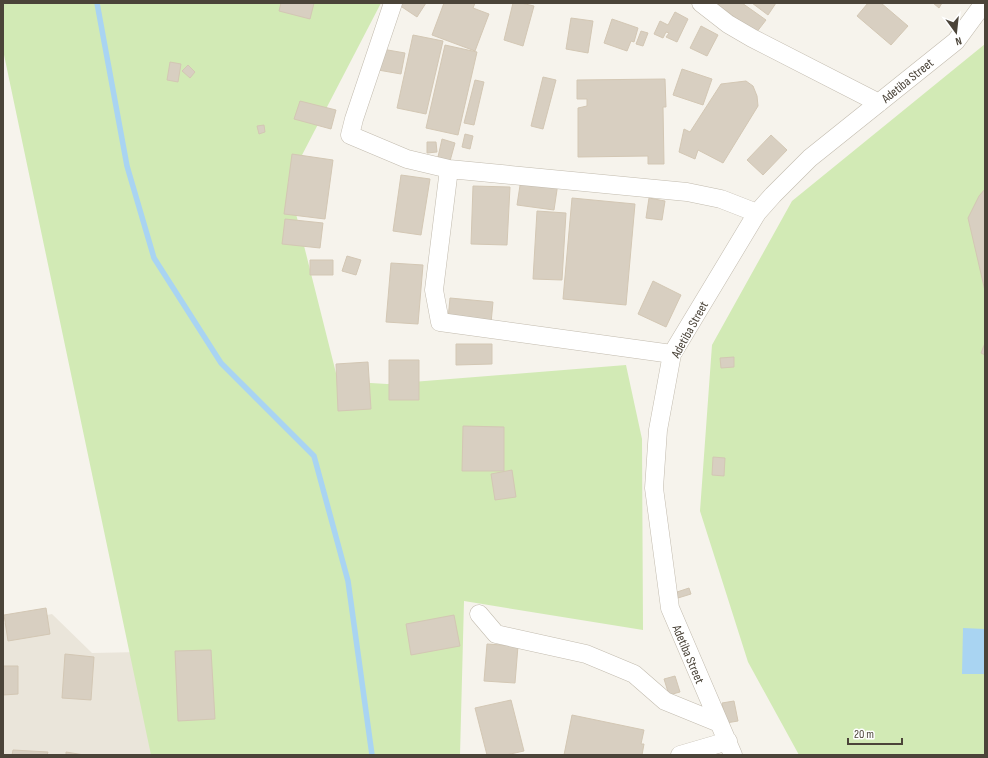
<svg xmlns="http://www.w3.org/2000/svg" width="988" height="758" font-family="'Sofia Sans Condensed',sans-serif">
  <rect width="100%" height="100%" fill="#f6f3ec"/>
  <!-- residential -->
  <path fill="#eae5da" d="M 52,614 L 92,653 L 237,650 L 260,755 L 3,755 L 3,623 Z"/>
  <!-- green -->
  <path fill="#d2eab5" d="M 3,3 L 381,3 L 288,182 L 338,381 L 387,384 L 626,365 L 642,439 L 643,630 L 464,601 L 460,755 L 151,755 L 3,50 Z
    M 985,44 L 985,755 L 799,755 L 748,662 L 700,511 L 712,345 L 792,201 Z"/>
  <!-- water -->
  <path fill="#a9d4f2" d="M 963,628 L 985,629 L 985,674 L 962,674 Z"/>
  <g fill="none" stroke-linecap="round" stroke-linejoin="round">
    <!-- stream -->
    <path stroke="#a9d4f2" stroke-width="5.5" d="M 97,3 L 127,166 L 154,258 L 221,363 L 314,456 L 348,581 L 372,755"/>
  </g>
  <!-- building -->
  <path fill="#d8cfc1" stroke="#d3c7b4" d="M 281,3 L 314,3 L 310,19 L 279,11 Z
    M 396,3 L 426,3 L 417,17 Z
    M 444,3 L 475,3 L 473,8 L 489,14 L 475,51 L 432,35 Z
    M 513,3 L 521,3 L 534,6 L 523,46 L 504,40 Z
    M 718,3 L 742,3 L 766,20 L 756,33 L 717,4 Z
    M 752,3 L 776,3 L 768,15 Z
    M 868,3 L 881,3 L 908,26 L 891,45 L 857,16 Z
    M 933,3 L 942,3 L 939,8 Z
    M 675,12 L 688,19 L 677,42 L 666,37 L 669,33 L 666,32 L 663,38 L 654,34 L 660,21 L 668,25 Z
    M 571,18 L 593,21 L 588,53 L 566,49 Z
    M 612,19 L 638,28 L 634,42 L 631,41 L 627,51 L 604,43 Z
    M 701,26 L 718,35 L 707,56 L 690,48 Z
    M 641,31 L 648,33 L 643,46 L 636,44 Z
    M 413,35 L 443,41 L 426,114 L 397,108 Z
    M 445,45 L 477,52 L 458,135 L 426,128 Z
    M 382,49 L 405,53 L 401,74 L 378,70 Z
    M 170,62 L 181,64 L 178,82 L 167,80 Z
    M 188,65 L 195,72 L 190,78 L 182,71 Z
    M 682,69 L 712,79 L 703,105 L 673,95 Z
    M 543,77 L 556,80 L 543,129 L 531,126 Z
    M 665,79 L 666,107 L 663,107 L 664,164 L 648,164 L 648,156 L 578,157 L 578,108 L 587,106 L 587,99 L 577,99 L 577,80 Z
    M 475,80 L 484,82 L 474,125 L 464,123 Z
    M 746,81 L 753,86 L 757,96 L 758,106 L 723,163 L 698,150 L 695,159 L 679,152 L 684,129 L 690,132 L 721,84 Z
    M 300,101 L 336,110 L 331,129 L 294,119 Z
    M 264,125 L 265,132 L 259,134 L 257,126 Z
    M 465,134 L 473,136 L 470,149 L 462,147 Z
    M 771,135 L 787,150 L 763,175 L 747,160 Z
    M 442,139 L 455,143 L 450,161 L 438,157 Z
    M 427,142 L 436,142 L 437,152 L 427,153 Z
    M 292,154 L 333,160 L 325,219 L 284,214 Z
    M 401,175 L 430,179 L 421,235 L 393,231 Z
    M 521,179 L 558,183 L 554,210 L 517,205 Z
    M 473,186 L 510,187 L 507,245 L 471,244 Z
    M 985,189 L 985,291 L 968,218 L 979,196 Z
    M 572,198 L 635,204 L 626,305 L 563,299 Z
    M 649,198 L 665,201 L 662,220 L 646,218 Z
    M 537,211 L 566,213 L 562,280 L 533,279 Z
    M 285,219 L 323,223 L 320,248 L 282,244 Z
    M 347,256 L 361,260 L 356,275 L 342,271 Z
    M 310,260 L 333,260 L 333,275 L 310,275 Z
    M 391,263 L 423,265 L 418,324 L 386,322 Z
    M 653,281 L 681,295 L 666,327 L 638,314 Z
    M 450,298 L 493,302 L 491,323 L 448,319 Z
    M 985,343 L 985,355 L 981,353 Z
    M 456,344 L 492,344 L 492,364 L 456,365 Z
    M 734,357 L 734,367 L 721,368 L 720,358 Z
    M 389,360 L 419,360 L 419,400 L 389,400 Z
    M 368,362 L 371,409 L 338,411 L 336,364 Z
    M 463,426 L 504,427 L 504,471 L 462,471 Z
    M 713,457 L 725,458 L 724,476 L 712,475 Z
    M 512,470 L 516,497 L 495,500 L 491,474 Z
    M 689,588 L 691,594 L 678,598 L 677,592 Z
    M 46,608 L 50,634 L 8,641 L 4,615 Z
    M 454,615 L 460,646 L 411,655 L 406,624 Z
    M 487,644 L 518,646 L 515,683 L 484,681 Z
    M 211,650 L 215,719 L 178,721 L 175,651 Z
    M 65,654 L 94,657 L 91,700 L 62,698 Z
    M 3,666 L 18,666 L 18,694 L 3,695 Z
    M 675,676 L 680,692 L 669,695 L 664,679 Z
    M 511,700 L 524,751 L 506,755 L 487,755 L 475,708 Z
    M 734,701 L 738,721 L 726,723 L 722,703 Z
    M 572,715 L 644,730 L 641,744 L 644,744 L 642,755 L 564,755 Z
    M 13,750 L 48,752 L 47,755 L 12,755 Z
    M 66,752 L 84,755 L 66,755 Z"/>
  <g fill="none" stroke-linecap="round" stroke-linejoin="round">
    <!-- minor casing -->
    <g stroke="#c2bbae" stroke-width="19">
      <path id="minor" d="M 393,3 L 354,119 L 350,135 L 407,159 L 449,169 L 687,192 L 721,199 L 757,213
        M 701,3 L 728,24 L 752,38 L 879,103
        M 449,169 L 434,290 L 440,322 L 672,354
        M 479,614 L 496,634 L 586,654 L 634,674 L 665,701 L 719,723
        M 680,755 L 728,741
        M 733,755 L 670,608 L 654,488 L 658,430 L 672,354 L 757,213 L 773,195 L 810,158 L 956,41 L 984,3"/>
    </g>
    <!-- minor -->
    <use href="#minor" stroke="#fff" stroke-width="18"/>
  </g>
  <g text-anchor="middle" stroke-width="3" stroke-linejoin="round" paint-order="stroke">
    <!-- street labels -->
    <g font-size="13" fill="#4b4439" stroke="#fff">
      <text transform="translate(907 80) rotate(-39)" y="5">Adetiba Street</text>
      <text transform="translate(689 329) rotate(-61)" y="5">Adetiba Street</text>
      <text transform="translate(689 654) rotate(67)" y="5">Adetiba Street</text>
    </g>
  </g>
  <!-- border -->
  <rect width="988" height="758" fill="none" stroke="#4b4439" stroke-width="8"/>
  <!-- north arrow -->
  <g transform="translate(956 32) rotate(165)" stroke="#ffffff" stroke-width="3" paint-order="stroke">
  <path d="M0-3L7 15L0 10L-7 15Z" fill="#4b4439"/>
  <text y="-6" font-size="11" font-weight="bold" text-anchor="middle" fill="#4b4439">N</text>
  </g>
  <!-- scale -->
  <path d="M848 738v6h54v-6" fill="none" stroke="#4b4439" stroke-width="2"/>
  <text x="854" y="738" font-size="12" fill="#4b4439" stroke="#ffffff" stroke-width="3" paint-order="stroke">20 m</text>
</svg>
